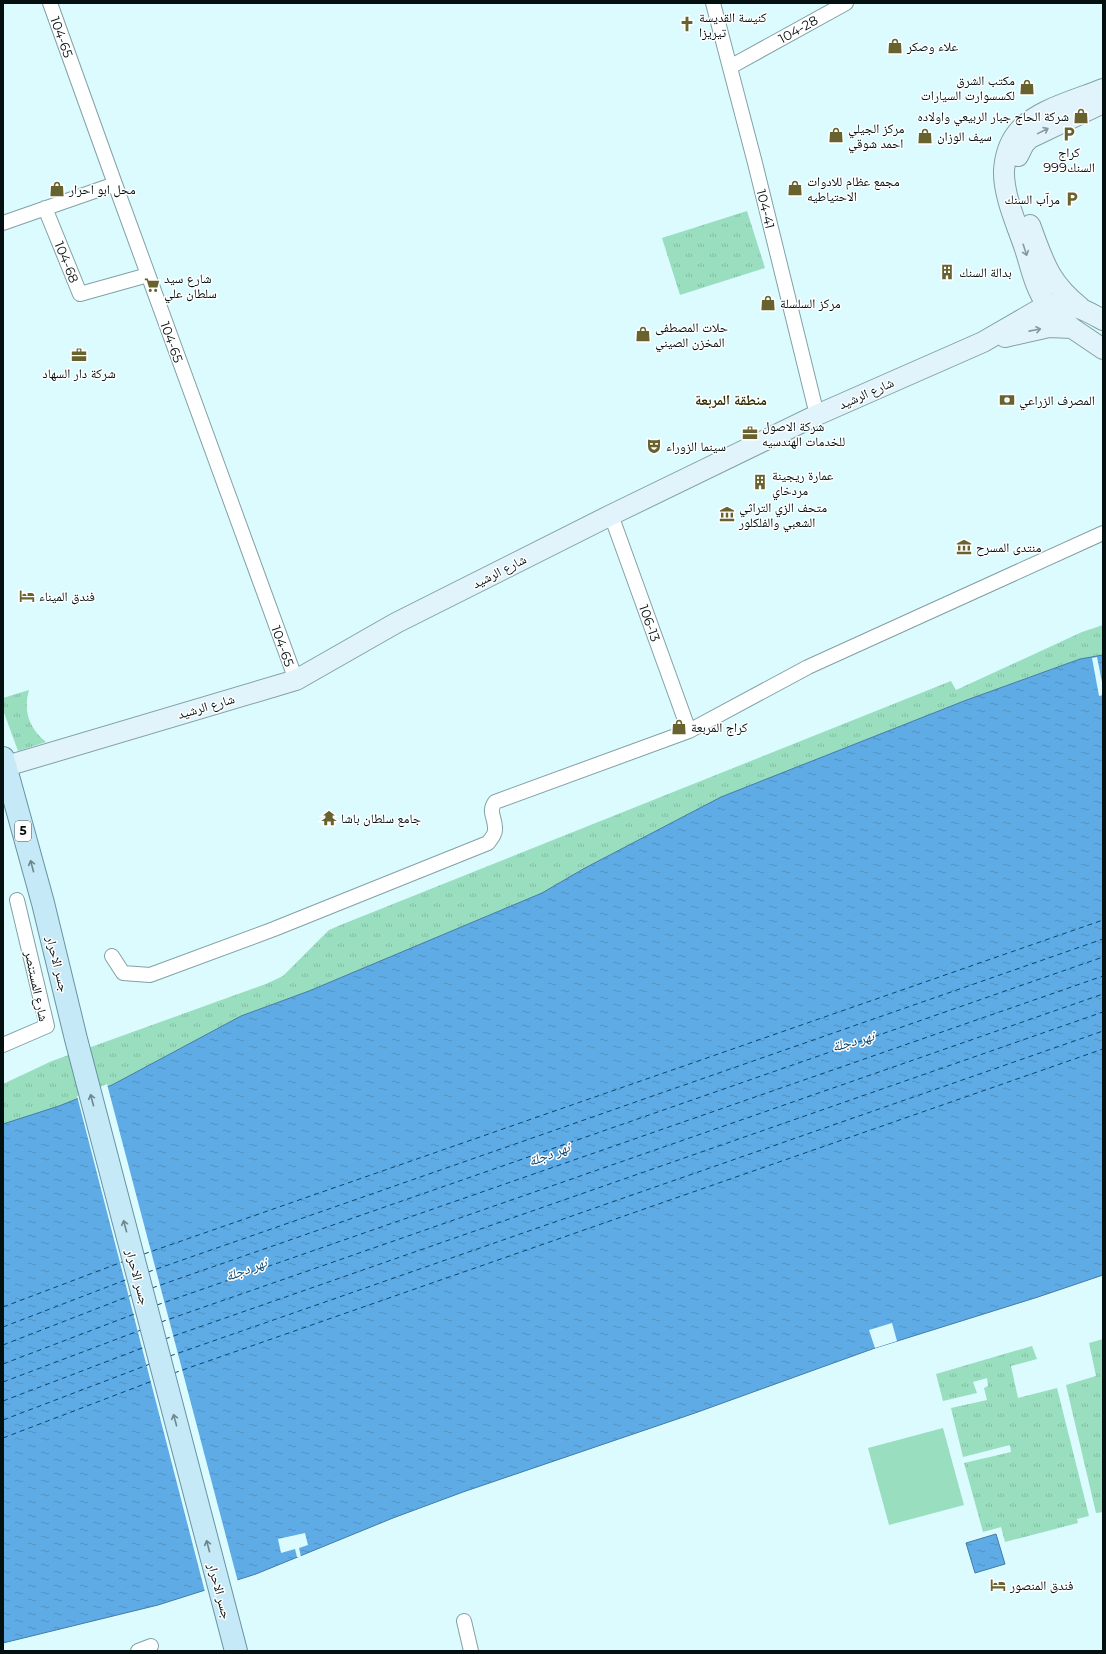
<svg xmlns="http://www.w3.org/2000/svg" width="1106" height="1654" font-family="Montserrat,'Noto Naskh Arabic',sans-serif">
  <defs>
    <pattern id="grass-tufts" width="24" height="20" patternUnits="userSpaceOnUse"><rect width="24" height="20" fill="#99debe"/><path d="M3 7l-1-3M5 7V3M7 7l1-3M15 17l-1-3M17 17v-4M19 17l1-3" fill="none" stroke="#82bda2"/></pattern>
    <pattern id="water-ripples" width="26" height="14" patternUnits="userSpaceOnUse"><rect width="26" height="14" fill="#5eabe6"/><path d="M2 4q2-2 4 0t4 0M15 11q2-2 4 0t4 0" fill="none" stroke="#5092c4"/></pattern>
  </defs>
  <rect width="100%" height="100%" fill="#dbfbff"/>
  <!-- grass -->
  <path fill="url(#grass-tufts)" d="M 747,211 L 765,268 L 680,295 L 662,238 Z
    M 1103,625 L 1103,655 L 1080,659 L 964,701 L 721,797 L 585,868 L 542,893 L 309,991 L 241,1016 L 112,1085 L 59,1106 L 3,1124 L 3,1084 L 52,1061 L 266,984 L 283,976 L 329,930 L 343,924 L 951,681 L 956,690 L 1082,632 Z
    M 29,690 C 23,711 29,728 46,742 L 18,751 L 3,710 L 3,698 Z
    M 1103,1339 L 1103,1512 L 1096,1513 L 1066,1385 L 1096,1376 L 1089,1343 Z
    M 1032,1346 L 1037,1359 L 1011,1366 L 1018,1398 L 1057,1388 L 1089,1516 L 1077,1519 L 1078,1523 L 1005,1542 L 1001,1527 L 983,1532 L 964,1463 L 1011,1452 L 1010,1445 L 963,1457 L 951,1408 L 987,1400 L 984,1388 L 988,1386 L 987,1378 L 973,1382 L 977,1393 L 943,1401 L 936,1374 Z"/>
  <!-- pitch -->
  <path fill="#99debe" d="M 943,1428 L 964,1505 L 889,1525 L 868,1448 Z"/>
  <!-- water -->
  <path fill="url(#water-ripples)" stroke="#437ca6" d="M 1103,655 L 1103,1275 L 1038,1297 L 875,1348 L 695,1413 L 463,1492 L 393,1518 L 256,1574 L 158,1605 L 3,1643 L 3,1124 L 59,1106 L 112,1085 L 241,1016 L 309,991 L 542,893 L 585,868 L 721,797 L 964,701 L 1080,659 Z
    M 996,1534 L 1005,1564 L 975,1573 L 966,1543 Z"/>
  <!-- pier -->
  <path fill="#dbfbff" d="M 1097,657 L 1102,682 L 1103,682 L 1103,695 L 1099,696 L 1092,658 Z
    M 107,1084 L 238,1582 L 205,1592 L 77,1096 Z
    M 892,1323 L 897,1341 L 875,1348 L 869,1330 Z
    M 305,1533 L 308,1545 L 299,1548 L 301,1557 L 297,1557 L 295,1549 L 281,1553 L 278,1539 Z"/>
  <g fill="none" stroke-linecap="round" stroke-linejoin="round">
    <!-- ferry -->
    <path stroke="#0b476e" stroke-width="1" stroke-dasharray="5 4" stroke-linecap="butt" d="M 144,1254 L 1103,920
      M 148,1272 L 1103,939
      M 152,1288 L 1103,957
      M 157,1305 L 1103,976
      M 3,1307 L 122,1262
      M 161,1322 L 1103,994
      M 3,1327 L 128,1279
      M 165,1339 L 1103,1012
      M 3,1345 L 132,1295
      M 170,1356 L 1103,1031
      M 3,1364 L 137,1313
      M 174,1373 L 1103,1049
      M 3,1382 L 141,1330
      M 3,1401 L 145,1347
      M 3,1420 L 150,1364
      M 3,1438 L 155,1380"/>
    <!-- street casing -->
    <g stroke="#83a1a4" stroke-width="16">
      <path id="street" d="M 50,3 L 115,184 L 296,680
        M 713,3 L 755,163 L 817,415
        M 730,67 L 846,3
        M 45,208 L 80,294 L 148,275
        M 3,223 L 115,184
        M 611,515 L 689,731
        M 112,956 L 123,973 L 150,975 L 274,929 L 488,843 C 491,839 496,833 495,828 C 495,817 488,812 495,802 L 689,731 L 808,667 L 1103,533
        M 3,1045 L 47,1026 L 17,900
        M 464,1621 L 471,1651
        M 138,1651 L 151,1646"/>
    </g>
    <!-- secondary casing -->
    <g stroke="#83a1a4" stroke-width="22">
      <path id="secondary" d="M 1018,156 L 1024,144 L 1030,138 L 1103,103
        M 1030,225 C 1044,262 1048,281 1080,307
        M 1072,328 C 1061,318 1048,308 1041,295 C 1033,281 1030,264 1025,249 C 1017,225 1003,195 1004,170 C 1005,157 1009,143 1017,133 C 1035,110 1076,100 1103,89
        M 1005,337 L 1049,327 L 1072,328 L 1103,349
        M 3,767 L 296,680 L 396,623 L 611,515 L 817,415 L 983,342 L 1047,305 C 1072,302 1083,309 1103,320"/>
    </g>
    <!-- primary casing -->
    <g stroke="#6993a2" stroke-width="24">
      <path id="primary" d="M 3,758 L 43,903 L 76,1039 L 236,1651"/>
    </g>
    <!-- street -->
    <use href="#street" stroke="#fff" stroke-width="14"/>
    <!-- secondary -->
    <use href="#secondary" stroke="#e2f4fb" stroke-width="20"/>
    <!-- primary -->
    <use href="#primary" stroke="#c5e9f7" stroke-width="22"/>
  </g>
  <!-- one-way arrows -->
  <defs><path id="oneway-shaft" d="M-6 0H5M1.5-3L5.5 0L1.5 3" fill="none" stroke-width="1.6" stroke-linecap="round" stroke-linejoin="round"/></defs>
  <g stroke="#89989d">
    <use href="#oneway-shaft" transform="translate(1043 131) rotate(-26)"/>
    <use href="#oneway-shaft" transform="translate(1025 250) rotate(72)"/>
    <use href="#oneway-shaft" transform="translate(1035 330) rotate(-11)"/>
  </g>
  <g stroke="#6e878f">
    <use href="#oneway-shaft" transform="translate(32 866) rotate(-105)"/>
    <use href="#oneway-shaft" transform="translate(92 1100) rotate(-105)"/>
    <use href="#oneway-shaft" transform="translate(125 1226) rotate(-105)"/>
    <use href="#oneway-shaft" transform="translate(175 1420) rotate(-105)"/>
    <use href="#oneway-shaft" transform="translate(208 1546) rotate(-105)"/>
  </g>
  <!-- icons -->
  <defs>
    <g id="church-bare" transform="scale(1.2)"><path d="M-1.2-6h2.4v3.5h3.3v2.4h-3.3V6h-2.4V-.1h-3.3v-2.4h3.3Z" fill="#68622f" stroke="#fff" stroke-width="2.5" paint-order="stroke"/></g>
    <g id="shop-bare" transform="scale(1.2)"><path d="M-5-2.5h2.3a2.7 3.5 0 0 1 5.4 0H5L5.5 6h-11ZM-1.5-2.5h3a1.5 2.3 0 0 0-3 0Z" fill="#68622f" stroke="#fff" stroke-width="2.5" paint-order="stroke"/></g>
    <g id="parking-bare" transform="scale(1.2)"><path d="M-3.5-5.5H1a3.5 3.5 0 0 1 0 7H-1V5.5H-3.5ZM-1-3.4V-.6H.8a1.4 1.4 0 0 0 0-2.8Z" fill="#68622f" stroke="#fff" stroke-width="2.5" paint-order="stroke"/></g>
    <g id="building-bare" transform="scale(1.2)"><path d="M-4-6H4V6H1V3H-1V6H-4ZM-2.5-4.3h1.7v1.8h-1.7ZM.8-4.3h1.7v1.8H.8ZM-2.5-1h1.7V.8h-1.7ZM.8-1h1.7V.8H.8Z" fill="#68622f" stroke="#fff" stroke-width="2.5" paint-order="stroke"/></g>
    <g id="supermarket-bare" transform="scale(1.2)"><path d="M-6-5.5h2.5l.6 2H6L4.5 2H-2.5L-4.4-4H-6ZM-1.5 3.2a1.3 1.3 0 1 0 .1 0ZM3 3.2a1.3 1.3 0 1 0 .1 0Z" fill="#68622f" stroke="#fff" stroke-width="2.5" paint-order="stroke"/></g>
    <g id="office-bare" transform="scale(1.2)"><path d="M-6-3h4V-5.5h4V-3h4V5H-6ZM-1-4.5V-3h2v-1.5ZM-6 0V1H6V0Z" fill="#68622f" stroke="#fff" stroke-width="2.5" paint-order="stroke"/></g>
    <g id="bank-bare" transform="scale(1.2)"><path d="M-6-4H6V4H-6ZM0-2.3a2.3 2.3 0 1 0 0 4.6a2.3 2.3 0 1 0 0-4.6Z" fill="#68622f" stroke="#fff" stroke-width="2.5" paint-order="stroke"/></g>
    <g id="theatre-bare" transform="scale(1.2)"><path d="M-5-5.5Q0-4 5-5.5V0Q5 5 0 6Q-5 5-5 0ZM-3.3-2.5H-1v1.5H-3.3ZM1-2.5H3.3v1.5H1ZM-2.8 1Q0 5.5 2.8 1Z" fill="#68622f" stroke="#fff" stroke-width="2.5" paint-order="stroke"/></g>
    <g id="museum-bare" transform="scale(1.2)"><path d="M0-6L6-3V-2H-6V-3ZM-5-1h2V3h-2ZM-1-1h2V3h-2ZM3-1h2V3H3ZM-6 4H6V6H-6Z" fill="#68622f" stroke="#fff" stroke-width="2.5" paint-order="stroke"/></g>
    <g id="hotel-bare" transform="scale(1.2)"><path d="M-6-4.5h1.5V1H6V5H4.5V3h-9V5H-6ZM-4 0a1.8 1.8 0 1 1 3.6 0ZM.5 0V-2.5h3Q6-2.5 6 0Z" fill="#68622f" stroke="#fff" stroke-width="2.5" paint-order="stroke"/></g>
    <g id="temple-bare" transform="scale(1.2)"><path d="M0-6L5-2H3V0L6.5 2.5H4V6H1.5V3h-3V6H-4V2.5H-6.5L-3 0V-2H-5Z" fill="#68622f" stroke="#fff" stroke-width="2.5" paint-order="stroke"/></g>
  </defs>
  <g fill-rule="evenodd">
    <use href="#church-bare" x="687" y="24"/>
    <use href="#shop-bare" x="895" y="46"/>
    <use href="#shop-bare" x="1027" y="87"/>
    <use href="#shop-bare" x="1081" y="116"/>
    <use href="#parking-bare" x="1069" y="134"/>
    <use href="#shop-bare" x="836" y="135"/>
    <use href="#shop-bare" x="925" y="136"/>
    <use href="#shop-bare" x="795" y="188"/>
    <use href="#shop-bare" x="57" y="189"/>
    <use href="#parking-bare" x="1072" y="199"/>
    <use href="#building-bare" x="947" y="272"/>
    <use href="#supermarket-bare" x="152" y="285"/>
    <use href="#shop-bare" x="768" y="303"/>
    <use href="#shop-bare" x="643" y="334"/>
    <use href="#office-bare" x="79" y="355"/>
    <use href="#bank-bare" x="1007" y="400"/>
    <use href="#office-bare" x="750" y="433"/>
    <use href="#theatre-bare" x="654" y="446"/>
    <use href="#building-bare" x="760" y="482"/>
    <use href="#museum-bare" x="727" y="514"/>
    <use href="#museum-bare" x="964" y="547"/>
    <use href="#hotel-bare" x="27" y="596"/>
    <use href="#shop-bare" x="679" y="727"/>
    <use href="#temple-bare" x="329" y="818"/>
    <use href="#hotel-bare" x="998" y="1585"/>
  </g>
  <g text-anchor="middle" stroke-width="3" stroke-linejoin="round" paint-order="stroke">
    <!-- shield labels -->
    <rect fill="#fff" stroke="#4f5758" stroke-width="1" x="15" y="821" width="16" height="20" rx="3"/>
    <g font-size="12" font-weight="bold" fill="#040f10">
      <text x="23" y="835">5</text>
    </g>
    <!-- poi labels -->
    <g font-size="13" fill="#040f10" stroke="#fff" text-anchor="start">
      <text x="699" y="22">كنيسة القديسة<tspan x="699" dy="15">تيريزا</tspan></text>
      <text x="907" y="51">علاء وصكر</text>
      <text x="1015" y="85" text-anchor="end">مكتب الشرق<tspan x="1015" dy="15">لكسسوارت السيارات</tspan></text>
      <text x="1069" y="121" text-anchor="end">شركة الحاج جبار الربيعي واولاده</text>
      <text x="848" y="133">مركز الجيلي<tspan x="848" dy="15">احمد شوقي</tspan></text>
      <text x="937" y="141">سيف الوزان</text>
      <text x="1069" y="157" text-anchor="middle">كراج<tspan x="1069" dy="15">السنك999</tspan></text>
      <text x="807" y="186">مجمع عظام للادوات<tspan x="807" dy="15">الاحتياطيه</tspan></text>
      <text x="69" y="194">محل ابو احرار</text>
      <text x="1060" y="204" text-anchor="end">مرآب السنك</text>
      <text x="959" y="277">بدالة السنك</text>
      <text x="164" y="283">شارع سيد<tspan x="164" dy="15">سلطان علي</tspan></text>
      <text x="780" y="308">مركز السلسلة</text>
      <text x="655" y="332">حلات المصطفى<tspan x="655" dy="15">المخزن الصيني</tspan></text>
      <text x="79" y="378" text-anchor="middle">شركة دار السهاد</text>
      <text x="1019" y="405">المصرف الزراعي</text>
      <text x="762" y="431">شركة الاصول<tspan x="762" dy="15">للخدمات الهندسيه</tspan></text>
      <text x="666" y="451">سينما الزوراء</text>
      <text x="772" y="480">عمارة ريجينة<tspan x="772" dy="15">مردخاي</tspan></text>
      <text x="739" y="512">متحف الزي التراثي<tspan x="739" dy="15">الشعبي والفلكلور</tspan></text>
      <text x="976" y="552">منتدى المسرح</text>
      <text x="39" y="601">فندق الميناء</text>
      <text x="691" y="732">كراج المربعة</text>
      <text x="341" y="823">جامع سلطان باشا</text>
      <text x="1010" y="1590">فندق المنصور</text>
    </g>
    <!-- street labels -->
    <g font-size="13" fill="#040f10" stroke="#fff">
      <text transform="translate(798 29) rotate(-29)" y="5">104-28</text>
      <text transform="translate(62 37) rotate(70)" y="5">104-65</text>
      <text transform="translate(766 209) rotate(76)" y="5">104-41</text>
      <text transform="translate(67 262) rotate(68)" y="5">104-68</text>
      <text transform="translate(172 342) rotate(70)" y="5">104-65</text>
      <text transform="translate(866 393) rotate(-24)" y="5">شارع الرشيد</text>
      <text transform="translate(499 571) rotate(-27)" y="5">شارع الرشيد</text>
      <text transform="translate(650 623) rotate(70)" y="5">106-13</text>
      <text transform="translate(283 646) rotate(70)" y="5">104-65</text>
      <text transform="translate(206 706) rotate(-16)" y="5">شارع الرشيد</text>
      <text transform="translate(58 964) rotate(76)" y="5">جسر الاحرار</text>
      <text transform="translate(37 986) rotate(78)" y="5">شارع المستنصر</text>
      <text transform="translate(138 1277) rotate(75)" y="5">جسر الاحرار</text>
      <text transform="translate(220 1591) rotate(75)" y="5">جسر الاحرار</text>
    </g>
    <!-- neighbourhood labels -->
    <g font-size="14" font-weight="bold" fill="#302c01" stroke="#fff">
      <text x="731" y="405">منطقة المربعة</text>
    </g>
    <!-- water labels -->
    <g font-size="14" font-style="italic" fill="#0b476e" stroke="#fff">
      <text transform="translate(853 1041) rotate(-16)" y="5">نهر دجلة</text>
      <text transform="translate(549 1154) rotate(-21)" y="5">نهر دجلة</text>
      <text transform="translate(246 1269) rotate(-21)" y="5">نهر دجلة</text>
    </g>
  </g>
  <!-- border -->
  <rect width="1106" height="1654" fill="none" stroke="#040f10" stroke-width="8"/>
</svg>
